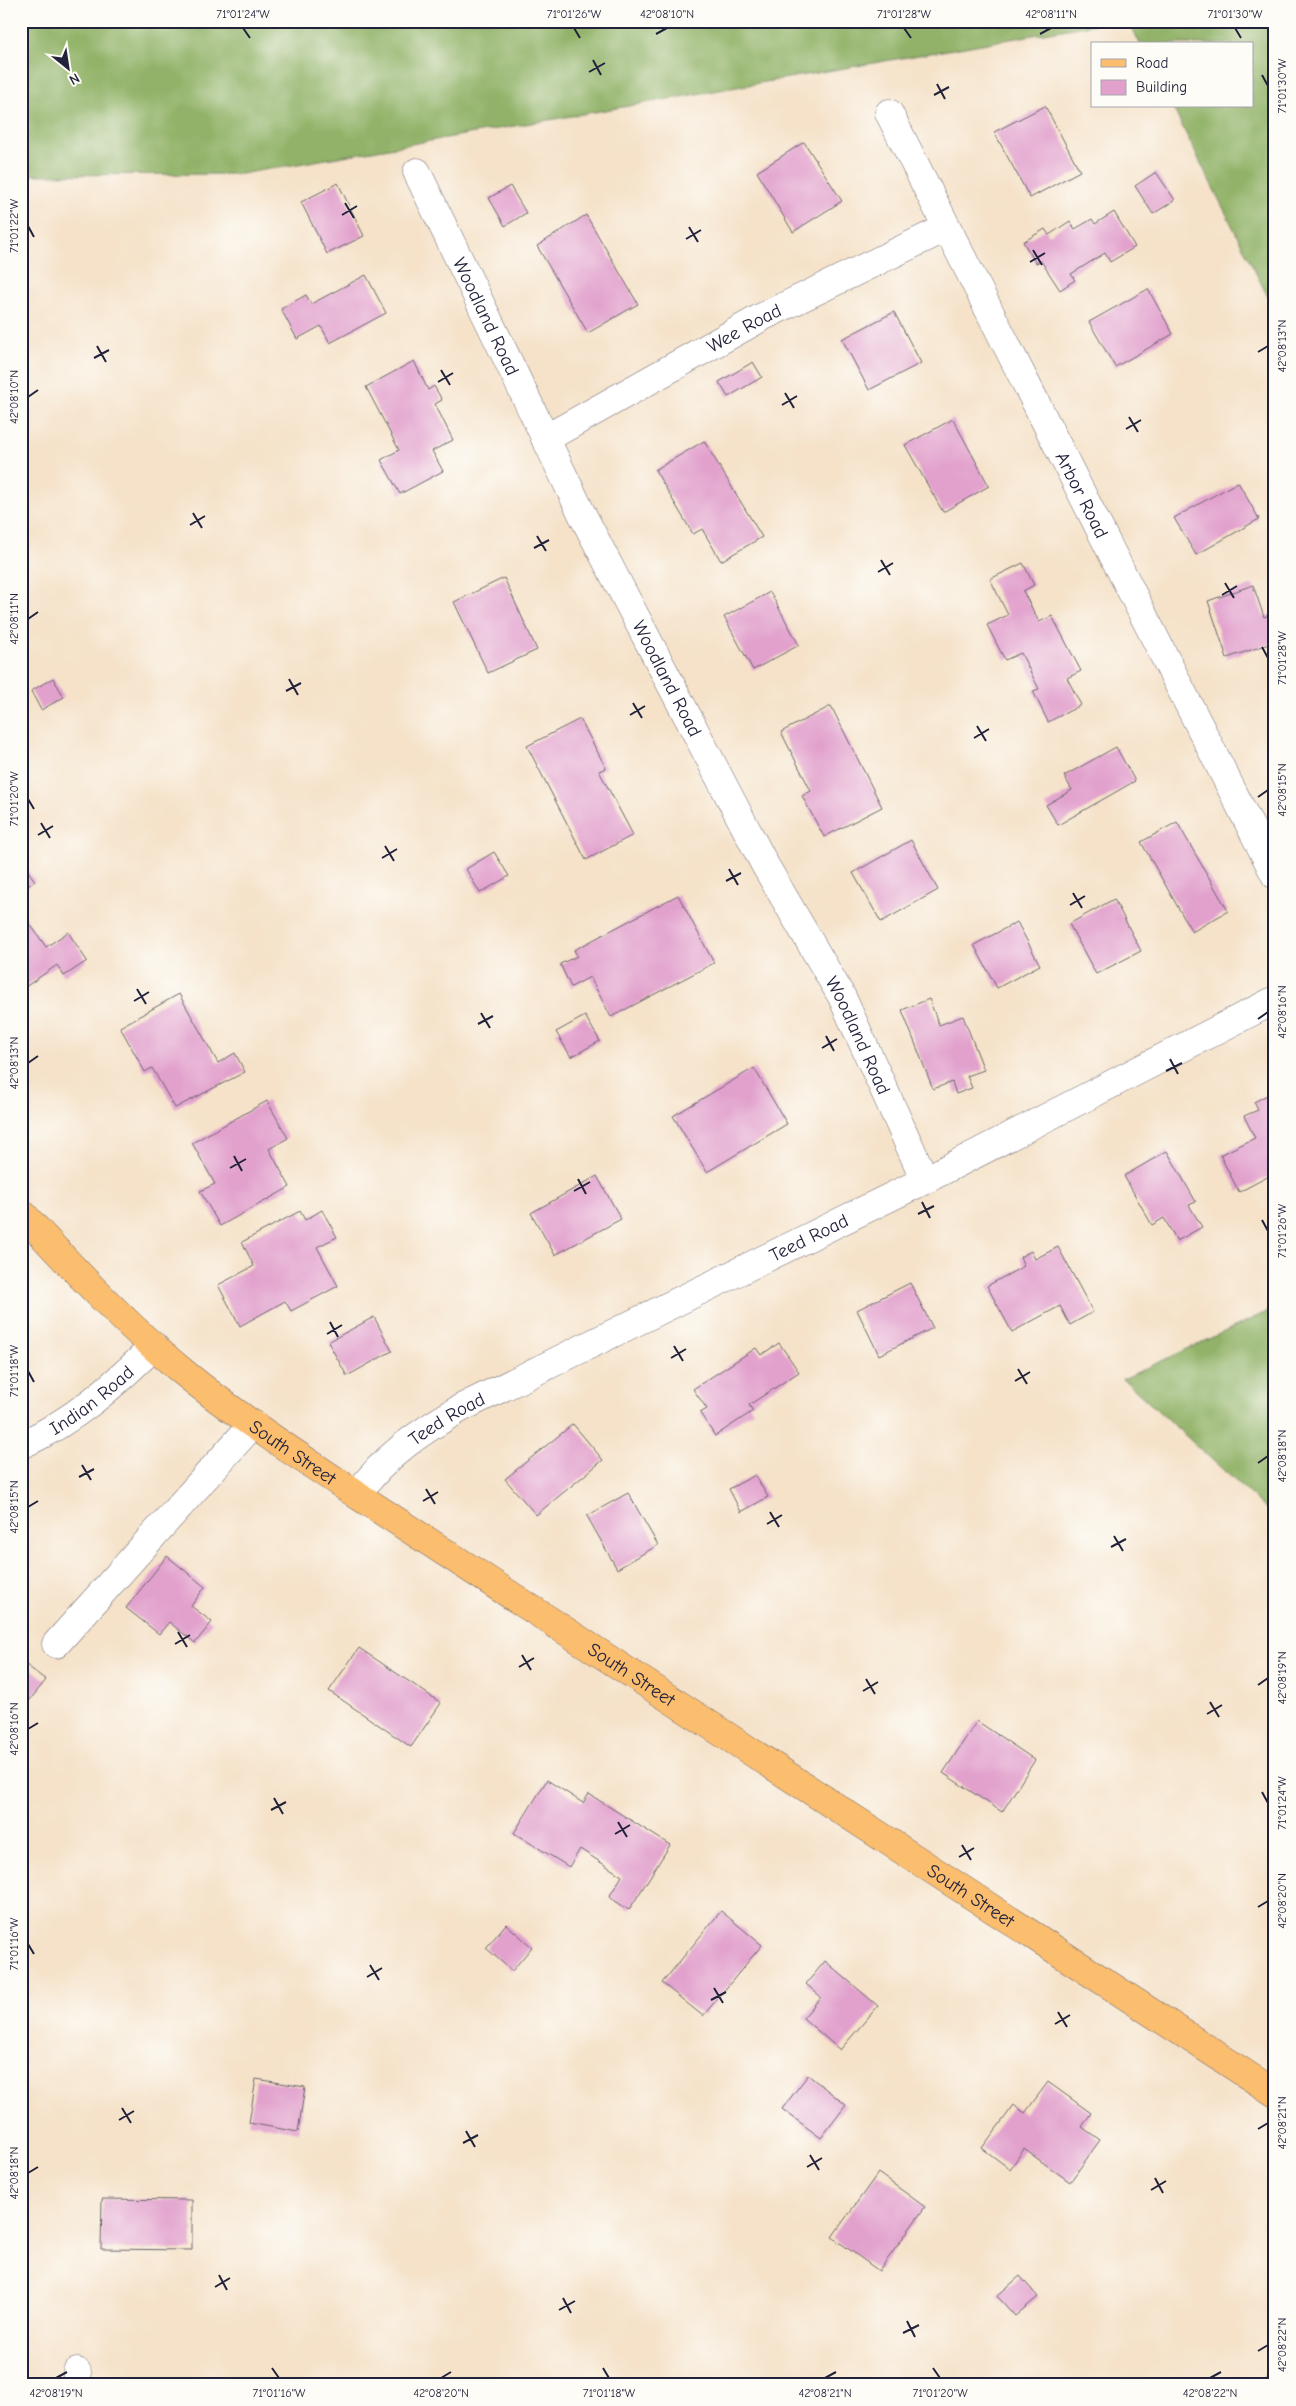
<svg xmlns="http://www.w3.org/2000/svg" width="1296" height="2406" font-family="'Comic Neue',sans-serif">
  <rect width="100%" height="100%" fill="#fdfcf7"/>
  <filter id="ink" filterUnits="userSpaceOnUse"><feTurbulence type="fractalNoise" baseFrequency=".02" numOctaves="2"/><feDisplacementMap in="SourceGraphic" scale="10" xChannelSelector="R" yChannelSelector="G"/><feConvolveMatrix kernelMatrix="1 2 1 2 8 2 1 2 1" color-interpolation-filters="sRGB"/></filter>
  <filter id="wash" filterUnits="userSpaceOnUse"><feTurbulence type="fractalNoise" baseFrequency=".0096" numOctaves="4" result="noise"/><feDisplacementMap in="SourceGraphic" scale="20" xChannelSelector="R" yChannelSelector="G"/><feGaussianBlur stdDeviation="1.12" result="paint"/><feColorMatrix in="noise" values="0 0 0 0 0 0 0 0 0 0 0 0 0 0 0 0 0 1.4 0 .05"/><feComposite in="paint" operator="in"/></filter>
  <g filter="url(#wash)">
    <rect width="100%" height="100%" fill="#f5e2c9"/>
    <!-- forest -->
    <path fill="#91b267" stroke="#5a6a51" d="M 21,21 L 1113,21 L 241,174 L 21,175 Z
      M 1129,21 L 1275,21 L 1275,311 L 1172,106 L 1252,106 L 1252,44 L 1140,44 Z
      M 1275,1308 L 1275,1517 L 1123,1379 Z"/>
    <g id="blocks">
      <!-- building -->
      <path fill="#e2a1cd" d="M 1045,106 L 1080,171 L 1030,198 L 994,132 Z
        M 804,142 L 842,201 L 793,232 L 757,172 Z
        M 1156,172 L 1175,200 L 1153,214 L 1135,186 Z
        M 338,183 L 364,236 L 327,254 L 301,202 Z
        M 510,186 L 526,213 L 505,226 L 489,198 Z
        M 1114,212 L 1135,247 L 1110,262 L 1105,253 L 1071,274 L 1075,280 L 1060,290 L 1041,261 L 1036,263 L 1023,242 L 1045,229 L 1049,235 L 1070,221 L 1075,229 L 1092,219 L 1095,224 Z
        M 586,215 L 638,304 L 588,333 L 537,246 Z
        M 366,275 L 386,313 L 330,343 L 321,326 L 297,339 L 281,309 L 306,295 L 311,304 Z
        M 1148,289 L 1173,334 L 1115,367 L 1089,322 Z
        M 894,312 L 921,363 L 869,390 L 842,339 Z
        M 414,361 L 428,390 L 434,386 L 442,400 L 435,404 L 453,440 L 432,451 L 443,471 L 400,494 L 381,460 L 399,450 L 366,387 Z
        M 753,362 L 762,377 L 728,397 L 719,382 Z
        M 953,419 L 989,486 L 943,512 L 905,445 Z
        M 704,441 L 762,537 L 721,561 L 702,529 L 693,534 L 655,470 Z
        M 1238,482 L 1259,519 L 1196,555 L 1174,518 Z
        M 1023,563 L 1034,585 L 1023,591 L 1039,622 L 1052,616 L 1081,671 L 1067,678 L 1081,705 L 1048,722 L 1033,691 L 1039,689 L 1021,653 L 1005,660 L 987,625 L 1008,615 L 990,579 Z
        M 504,578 L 537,650 L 488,673 L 454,602 Z
        M 1253,585 L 1264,617 L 1275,613 L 1275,642 L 1227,658 L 1208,601 Z
        M 770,592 L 799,645 L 753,670 L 724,617 Z
        M 53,678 L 64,697 L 41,710 L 31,691 Z
        M 831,706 L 882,807 L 824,837 L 802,796 L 811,791 L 781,732 Z
        M 580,719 L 606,768 L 599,771 L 633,835 L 586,860 L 527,746 Z
        M 1116,747 L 1135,781 L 1058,825 L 1046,805 L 1072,790 L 1064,776 Z
        M 1177,822 L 1228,911 L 1192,932 L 1141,842 Z
        M 911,840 L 938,890 L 881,922 L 853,873 Z
        M 494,852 L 509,876 L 480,893 L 466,869 Z
        M 21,861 L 35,881 L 21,891 Z
        M 678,895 L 714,963 L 611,1017 L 590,977 L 571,987 L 560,964 L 577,956 L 574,950 Z
        M 1114,899 L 1141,951 L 1096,974 L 1069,924 Z
        M 21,911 L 46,947 L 68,932 L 87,961 L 64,976 L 57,965 L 21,990 Z
        M 1017,922 L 1040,965 L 997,988 L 974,945 Z
        M 179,994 L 218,1063 L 235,1053 L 245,1072 L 175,1108 L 152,1068 L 145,1072 L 120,1027 Z
        M 929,999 L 939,1025 L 963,1016 L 984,1070 L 967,1076 L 972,1088 L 956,1094 L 952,1082 L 933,1089 L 902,1010 Z
        M 585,1016 L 600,1041 L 571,1057 L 556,1032 Z
        M 754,1068 L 787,1124 L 707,1172 L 673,1116 Z
        M 1275,1091 L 1275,1173 L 1239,1192 L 1220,1155 L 1255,1138 L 1244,1116 L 1258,1110 L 1254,1102 Z
        M 267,1101 L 288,1138 L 269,1149 L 290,1187 L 220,1226 L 200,1191 L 215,1184 L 192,1143 Z
        M 1167,1151 L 1196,1202 L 1189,1205 L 1202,1227 L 1177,1241 L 1164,1218 L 1152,1225 L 1124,1176 Z
        M 597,1176 L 621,1219 L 555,1255 L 531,1213 Z
        M 322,1210 L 337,1237 L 317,1247 L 338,1286 L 291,1311 L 285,1301 L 240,1326 L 218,1285 L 254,1266 L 242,1242 L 300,1211 L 305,1220 Z
        M 1058,1247 L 1093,1312 L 1070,1325 L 1060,1306 L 1012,1332 L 987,1286 L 1024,1266 L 1020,1257 L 1031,1251 L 1035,1259 Z
        M 910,1283 L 933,1328 L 879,1355 L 857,1310 Z
        M 374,1317 L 392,1351 L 347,1376 L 328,1342 Z
        M 779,1343 L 799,1372 L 749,1405 L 753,1411 L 715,1436 L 700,1413 L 707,1409 L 693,1389 L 756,1348 L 761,1355 Z
        M 573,1424 L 603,1460 L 536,1515 L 505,1479 Z
        M 755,1475 L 768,1497 L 741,1512 L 729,1489 Z
        M 628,1493 L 658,1545 L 617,1569 L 587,1516 Z
        M 167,1556 L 205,1587 L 191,1606 L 212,1622 L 195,1643 L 169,1622 L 159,1634 L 126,1608 Z
        M 359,1648 L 441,1703 L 411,1747 L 329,1691 Z
        M 21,1661 L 46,1680 L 21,1711 Z
        M 977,1721 L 1035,1760 L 1002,1812 L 943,1773 Z
        M 547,1780 L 583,1803 L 589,1794 L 670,1845 L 629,1910 L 609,1897 L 622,1876 L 580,1849 L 569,1867 L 514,1833 Z
        M 721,1911 L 762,1945 L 703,2016 L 662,1983 Z
        M 506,1924 L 532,1947 L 512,1971 L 486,1948 Z
        M 825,1961 L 878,2006 L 840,2050 L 803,2018 L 821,1997 L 806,1984 Z
        M 808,2075 L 846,2105 L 821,2138 L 782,2109 Z
        M 256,2079 L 305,2087 L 298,2132 L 249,2123 Z
        M 1048,2082 L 1091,2113 L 1082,2127 L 1100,2140 L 1070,2182 L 1024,2149 L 1010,2169 L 982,2148 L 1014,2105 L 1025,2113 Z
        M 878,2173 L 925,2207 L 879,2271 L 832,2237 Z
        M 102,2199 L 192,2200 L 192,2250 L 101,2249 Z
        M 1020,2276 L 1038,2297 L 1015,2316 L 997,2296 Z
        M 1275,2366 L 1275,2385 L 1263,2385 Z"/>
    </g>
  </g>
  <g filter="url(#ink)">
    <use href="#blocks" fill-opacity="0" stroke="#6c656d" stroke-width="1"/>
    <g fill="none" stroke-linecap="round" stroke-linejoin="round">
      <!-- minor casing -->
      <g stroke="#6c656d" stroke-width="29">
        <g id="minor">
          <path id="s1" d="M 889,113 L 1275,875"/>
          <path id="s2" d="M 417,172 L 582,514 L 765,865 L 842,997 L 925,1180"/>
          <path id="s3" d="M 545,439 L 762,317 L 946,228"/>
          <path id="s4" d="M 21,1445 C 74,1421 113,1386 154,1346"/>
          <path id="s5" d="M 357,1495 C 384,1456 420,1432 461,1408 L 925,1180 L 1275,1000"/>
          <path d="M 56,1644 L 253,1424"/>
          <path d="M 77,2372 L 77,2385"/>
        </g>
      </g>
      <!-- major casing -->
      <g stroke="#6c656d" stroke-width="29">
        <g id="major">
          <path id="s6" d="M 21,1212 C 72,1268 125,1324 183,1372 C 238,1417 298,1455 357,1495 L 1275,2093"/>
        </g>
      </g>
      <!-- minor -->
      <use href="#minor" stroke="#fff" stroke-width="28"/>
      <!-- major -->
      <use href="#major" stroke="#fbbd6e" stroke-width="28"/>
    </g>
  </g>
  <!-- ticks -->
  <path fill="none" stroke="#22223b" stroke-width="2" d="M 243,28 L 250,38M 574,28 L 580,38M 904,28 L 911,38M 1235,28 L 1241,38M 656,34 L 667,28M 1040,34 L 1051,28M 593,60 L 601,75M 589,72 L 605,63M 1262,75 L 1268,86M 937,84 L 945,99M 934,95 L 949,87M 345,203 L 354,218M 342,215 L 357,206M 28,226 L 34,237M 689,227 L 698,242M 686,239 L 701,230M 1033,250 L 1042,265M 1030,262 L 1045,253M 97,346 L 106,362M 1258,352 L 1268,346M 94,358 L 109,350M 441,370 L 450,385M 438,382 L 453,373M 785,393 L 794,408M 28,397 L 38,390M 782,405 L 797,396M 1129,417 L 1138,432M 1126,429 L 1141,420M 193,513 L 202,528M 190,525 L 205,516M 537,536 L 546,551M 534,548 L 549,540M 881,560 L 890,575M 878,572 L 893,563M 1225,583 L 1234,598M 1222,595 L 1237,586M 28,619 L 38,612M 1262,647 L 1268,658M 289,679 L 298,695M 286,691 L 301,683M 633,703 L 642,718M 630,715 L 645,706M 977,726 L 986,741M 974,738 L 989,729M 1258,797 L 1268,790M 28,799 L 34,809M 41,823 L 50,838M 38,835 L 53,826M 385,846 L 394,861M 382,858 L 397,849M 729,869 L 738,885M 726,881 L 741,873M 1073,893 L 1082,908M 1070,905 L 1085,896M 137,989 L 146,1004M 134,1001 L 149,992M 481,1013 L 490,1028M 1258,1019 L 1268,1012M 478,1024 L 493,1016M 826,1036 L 834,1051M 822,1048 L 837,1039M 1170,1059 L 1178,1074M 28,1063 L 38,1056M 1166,1071 L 1182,1063M 234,1156 L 242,1171M 230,1168 L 246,1159M 578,1179 L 586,1194M 574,1191 L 590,1182M 922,1202 L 930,1218M 918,1214 L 934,1206M 1262,1220 L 1268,1231M 330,1322 L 338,1337M 327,1334 L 342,1325M 674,1346 L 683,1361M 671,1358 L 686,1349M 1018,1369 L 1027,1384M 28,1371 L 34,1382M 1015,1381 L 1030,1372M 1258,1463 L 1268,1456M 82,1465 L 91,1480M 79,1477 L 94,1469M 426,1489 L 435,1504M 423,1501 L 438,1492M 28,1507 L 38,1501M 770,1512 L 779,1527M 767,1524 L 782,1515M 1114,1536 L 1123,1551M 1111,1547 L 1126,1539M 178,1632 L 187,1647M 175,1644 L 190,1635M 522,1655 L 531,1670M 519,1667 L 534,1658M 866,1679 L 875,1694M 1258,1685 L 1268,1678M 863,1691 L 878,1682M 1210,1702 L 1219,1717M 1207,1714 L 1222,1705M 28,1729 L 38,1723M 1262,1792 L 1268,1803M 274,1798 L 283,1814M 271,1810 L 286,1802M 618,1822 L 627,1837M 615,1834 L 630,1825M 962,1845 L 971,1860M 959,1857 L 974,1848M 1258,1907 L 1268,1901M 28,1944 L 34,1954M 370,1965 L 379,1980M 367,1977 L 382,1968M 714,1988 L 723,2003M 711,2000 L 726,1992M 1058,2012 L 1067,2027M 1055,2024 L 1070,2015M 122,2108 L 131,2123M 119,2120 L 134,2111M 1258,2129 L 1268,2123M 466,2131 L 475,2147M 463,2143 L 478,2135M 810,2155 L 819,2170M 807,2167 L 822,2158M 28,2173 L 38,2167M 1155,2178 L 1163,2193M 1151,2190 L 1166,2181M 219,2275 L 227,2290M 215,2287 L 230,2278M 563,2298 L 571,2313M 559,2310 L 575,2301M 907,2321 L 915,2337M 903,2333 L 919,2325M 1258,2351 L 1268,2345M 272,2368 L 279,2378M 603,2368 L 609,2378M 933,2368 L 940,2378M 56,2378 L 67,2372M 441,2378 L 451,2372M 825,2378 L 836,2372M 1210,2378 L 1221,2372"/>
  <g text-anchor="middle" stroke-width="4" stroke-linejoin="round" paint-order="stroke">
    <!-- street labels -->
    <g font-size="19" fill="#22223b" stroke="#fdfcf7">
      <text dy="7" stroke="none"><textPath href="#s2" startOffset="160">Woodland Road</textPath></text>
      <text dy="7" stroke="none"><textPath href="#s3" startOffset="228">Wee Road</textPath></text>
      <text dy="7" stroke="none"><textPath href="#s1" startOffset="428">Arbor Road</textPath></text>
      <text dy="7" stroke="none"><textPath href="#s2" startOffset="565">Woodland Road</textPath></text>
      <text dy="7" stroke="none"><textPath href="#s2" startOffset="970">Woodland Road</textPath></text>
      <text dy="7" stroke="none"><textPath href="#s5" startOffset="524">Teed Road</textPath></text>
      <text dy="7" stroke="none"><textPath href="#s4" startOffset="84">Indian Road</textPath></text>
      <text dy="7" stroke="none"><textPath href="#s5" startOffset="119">Teed Road</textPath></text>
      <text dy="7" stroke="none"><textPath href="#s6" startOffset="364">South Street</textPath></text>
      <text dy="7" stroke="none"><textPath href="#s6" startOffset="769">South Street</textPath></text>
      <text dy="7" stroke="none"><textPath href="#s6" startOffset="1174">South Street</textPath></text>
    </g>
  </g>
  <!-- margin -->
  <rect width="1296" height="2406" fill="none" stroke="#fdfcf7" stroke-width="55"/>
  <!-- legend -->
  <rect x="1091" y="42" width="162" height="65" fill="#fdfcf7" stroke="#a5a5ac"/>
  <rect x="1101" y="59" width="25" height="8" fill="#fbbd6e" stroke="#a5a5ac"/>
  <text x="1136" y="68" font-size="15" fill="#22223b">Road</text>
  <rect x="1101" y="80" width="25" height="15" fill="#e2a1cd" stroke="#a5a5ac"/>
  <text x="1136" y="92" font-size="15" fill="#22223b">Building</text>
  <!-- north arrow -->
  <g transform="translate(68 68) rotate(150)" stroke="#fdfcf7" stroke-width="4" paint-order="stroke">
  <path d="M0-4L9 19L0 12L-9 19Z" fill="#22223b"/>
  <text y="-8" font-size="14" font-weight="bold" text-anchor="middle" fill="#22223b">N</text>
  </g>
  <rect x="28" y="28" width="1240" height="2350" fill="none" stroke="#22223b" stroke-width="2"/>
  <g font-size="12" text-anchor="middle" fill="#22223b">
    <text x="243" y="18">71°01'24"W</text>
    <text x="574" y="18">71°01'26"W</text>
    <text x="667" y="18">42°08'10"N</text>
    <text x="904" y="18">71°01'28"W</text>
    <text x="1051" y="18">42°08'11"N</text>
    <text x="1235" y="18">71°01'30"W</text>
    <text transform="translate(1282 86) rotate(-90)" y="4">71°01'30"W</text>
    <text transform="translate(14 226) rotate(-90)" y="4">71°01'22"W</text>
    <text transform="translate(1282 346) rotate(-90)" y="4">42°08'13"N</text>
    <text transform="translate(14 397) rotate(-90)" y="4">42°08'10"N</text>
    <text transform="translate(14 619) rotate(-90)" y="4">42°08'11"N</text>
    <text transform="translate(1282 658) rotate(-90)" y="4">71°01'28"W</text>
    <text transform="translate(1282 790) rotate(-90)" y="4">42°08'15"N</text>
    <text transform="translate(14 799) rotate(-90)" y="4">71°01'20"W</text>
    <text transform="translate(1282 1012) rotate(-90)" y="4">42°08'16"N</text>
    <text transform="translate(14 1063) rotate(-90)" y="4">42°08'13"N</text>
    <text transform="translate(1282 1231) rotate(-90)" y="4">71°01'26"W</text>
    <text transform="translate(14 1371) rotate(-90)" y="4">71°01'18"W</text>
    <text transform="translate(1282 1456) rotate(-90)" y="4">42°08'18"N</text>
    <text transform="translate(14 1507) rotate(-90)" y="4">42°08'15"N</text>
    <text transform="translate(1282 1678) rotate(-90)" y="4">42°08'19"N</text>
    <text transform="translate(14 1729) rotate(-90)" y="4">42°08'16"N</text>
    <text transform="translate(1282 1803) rotate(-90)" y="4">71°01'24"W</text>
    <text transform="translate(1282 1901) rotate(-90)" y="4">42°08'20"N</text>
    <text transform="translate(14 1944) rotate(-90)" y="4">71°01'16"W</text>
    <text transform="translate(1282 2123) rotate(-90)" y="4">42°08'21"N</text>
    <text transform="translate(14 2173) rotate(-90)" y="4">42°08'18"N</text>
    <text transform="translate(1282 2345) rotate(-90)" y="4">42°08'22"N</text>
    <text x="56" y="2397">42°08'19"N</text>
    <text x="279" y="2397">71°01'16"W</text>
    <text x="441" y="2397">42°08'20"N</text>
    <text x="609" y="2397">71°01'18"W</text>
    <text x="825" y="2397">42°08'21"N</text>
    <text x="940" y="2397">71°01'20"W</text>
    <text x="1210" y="2397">42°08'22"N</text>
  </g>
</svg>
